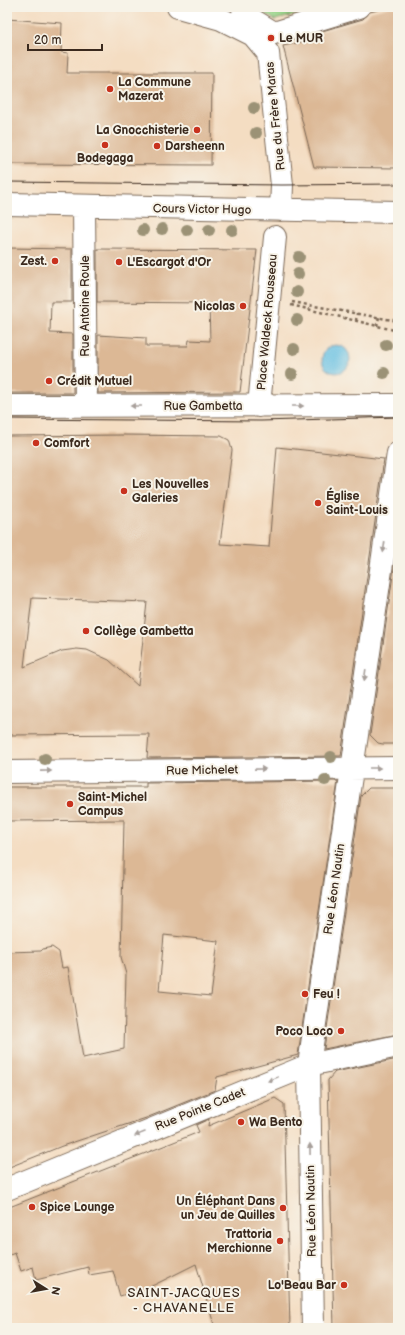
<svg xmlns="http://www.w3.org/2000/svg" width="405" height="1335" font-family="'Balsamiq Sans',sans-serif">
  <rect width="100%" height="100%" fill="#f7f3e8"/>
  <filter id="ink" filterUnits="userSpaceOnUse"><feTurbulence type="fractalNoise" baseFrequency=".025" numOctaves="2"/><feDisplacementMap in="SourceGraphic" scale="8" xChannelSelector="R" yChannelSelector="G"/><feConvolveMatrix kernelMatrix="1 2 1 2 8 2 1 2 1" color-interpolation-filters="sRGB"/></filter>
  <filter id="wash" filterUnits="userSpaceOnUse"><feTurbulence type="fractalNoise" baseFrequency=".012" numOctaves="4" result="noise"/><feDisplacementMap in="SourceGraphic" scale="16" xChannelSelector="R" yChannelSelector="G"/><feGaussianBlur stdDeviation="0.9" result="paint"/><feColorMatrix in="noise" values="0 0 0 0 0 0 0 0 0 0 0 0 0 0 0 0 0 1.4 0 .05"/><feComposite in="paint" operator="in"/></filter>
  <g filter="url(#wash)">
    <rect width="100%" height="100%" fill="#f4ddc2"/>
    <!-- green -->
    <path fill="#97d488" stroke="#697f53" d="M 253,7 L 327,7 L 275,20 Z"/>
    <!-- water -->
    <path fill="#65bfe3" stroke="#507480" d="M322 359a14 14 0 1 1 28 0a14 14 0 1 1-28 0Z"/>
    <g id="blocks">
      <!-- building -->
      <path fill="#dcb895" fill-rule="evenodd" d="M 390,7 L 398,7 L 398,168 L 314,167 L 283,46 L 306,41 L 312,34 L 363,19 L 370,12 Z
        M 7,19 L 62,23 L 61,52 L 68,53 L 67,73 L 212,73 L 211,165 L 7,164 Z
        M 7,248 L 72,249 L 72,302 L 51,302 L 50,333 L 73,334 L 73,393 L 7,393 Z
        M 97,249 L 257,250 L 240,392 L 98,393 L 98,335 L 146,338 L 146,346 L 188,346 L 189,340 L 210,341 L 209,303 L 97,302 Z
        M 122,435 L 221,436 L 229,440 L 232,450 L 220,544 L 269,547 L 277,447 L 384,459 L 341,756 L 147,758 L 149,734 L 7,735 L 7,436 ZM 32,598 L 147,602 L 138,686 L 109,660 L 87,650 L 77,649 L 62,651 L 24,667 Z
        M 398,540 L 398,744 L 383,744 L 378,743 L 370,735 Z
        M 338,781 L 298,1055 L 217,1077 L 215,1090 L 146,1118 L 62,1146 L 7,1168 L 7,952 L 41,951 L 43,949 L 52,947 L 59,952 L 62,968 L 68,967 L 83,1058 L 124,1049 L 126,974 L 121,957 L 124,820 L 7,821 L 7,787 L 146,787 L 146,783 ZM 164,935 L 218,941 L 211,996 L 159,991 Z
        M 369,788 L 398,788 L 398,1034 L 324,1049 L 361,796 Z
        M 398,1059 L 398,1328 L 334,1328 L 328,1080 L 335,1072 Z
        M 275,1098 L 284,1104 L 290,1328 L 215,1328 L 196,1264 L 154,1285 L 120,1296 L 113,1271 L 89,1275 L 88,1267 L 36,1280 L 33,1267 L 21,1271 L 15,1253 L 7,1256 L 7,1208 L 199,1132 L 196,1125 L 209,1119 L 208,1126 Z"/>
    </g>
  </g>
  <g filter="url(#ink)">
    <use href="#blocks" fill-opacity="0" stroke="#7c6957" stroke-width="1"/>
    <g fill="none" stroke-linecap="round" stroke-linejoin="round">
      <!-- minor casing -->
      <g stroke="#7c6957" stroke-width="24">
        <path id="minor" d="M 178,7 L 221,19 L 253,35 L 268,53 L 282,185 L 281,210
          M 243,14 L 274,33 L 359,7
          M 7,204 L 398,212
          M 84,206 L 86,406
          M 7,406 L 398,405
          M 259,406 L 275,237
          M 7,772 L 398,768
          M 7,1189 L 309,1065 L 398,1046
          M 313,1328 L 309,1065 L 398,453"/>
      </g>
      <!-- path -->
      <path stroke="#7c6957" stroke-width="2.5" stroke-dasharray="3 3" stroke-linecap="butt" d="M 292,302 L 398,321
        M 291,305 L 398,331
        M 356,321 L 357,313
        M 377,326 L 379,317
        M 397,381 L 398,372"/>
      <!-- minor -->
      <use href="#minor" stroke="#fff" stroke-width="22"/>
      <!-- tram -->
      <path stroke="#3b2a1e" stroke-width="1" d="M 7,182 L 282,185 L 398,184
        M 7,419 L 261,421 L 398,417"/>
    </g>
    <!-- trees -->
    <g fill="#9b9276">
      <circle cx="254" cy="108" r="6"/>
      <circle cx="256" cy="133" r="6"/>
      <circle cx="162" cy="229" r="6"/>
      <circle cx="143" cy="230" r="6"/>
      <circle cx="187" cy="230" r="6"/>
      <circle cx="209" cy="230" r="6"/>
      <circle cx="232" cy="230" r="6"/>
      <circle cx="299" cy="257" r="6"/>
      <circle cx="298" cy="274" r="6"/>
      <circle cx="297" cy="292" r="6"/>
      <circle cx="297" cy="320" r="6"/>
      <circle cx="386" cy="345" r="6"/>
      <circle cx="294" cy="349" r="6"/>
      <circle cx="384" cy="373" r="6"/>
      <circle cx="292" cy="374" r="6"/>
      <circle cx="331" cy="757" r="6"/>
      <circle cx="45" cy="759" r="6"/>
      <circle cx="325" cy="780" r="6"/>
    </g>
    <!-- one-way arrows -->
    <defs><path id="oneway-solid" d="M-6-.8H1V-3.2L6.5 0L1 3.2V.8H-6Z"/></defs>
    <g fill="#a79f9a">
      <use href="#oneway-solid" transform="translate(136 406) rotate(-180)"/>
      <use href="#oneway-solid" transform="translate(298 406)"/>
      <use href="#oneway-solid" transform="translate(384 547) rotate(98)"/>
      <use href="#oneway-solid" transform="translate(365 675) rotate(98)"/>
      <use href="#oneway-solid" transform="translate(375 768)"/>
      <use href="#oneway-solid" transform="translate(260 769) rotate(-1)"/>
      <use href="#oneway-solid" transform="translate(46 771) rotate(-1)"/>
      <use href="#oneway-solid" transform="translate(273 1079) rotate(158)"/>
      <use href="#oneway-solid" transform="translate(140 1134) rotate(158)"/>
      <use href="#oneway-solid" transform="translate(310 1149) rotate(-91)"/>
    </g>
  </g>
  <!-- markers -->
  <g fill="#c8321e" stroke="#f7f3e8" stroke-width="1.5">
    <circle cx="271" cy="38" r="4"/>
    <circle cx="110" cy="89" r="4"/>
    <circle cx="197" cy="130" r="4"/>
    <circle cx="105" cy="145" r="4"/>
    <circle cx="157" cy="146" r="4"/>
    <circle cx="55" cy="261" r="4"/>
    <circle cx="119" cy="262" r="4"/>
    <circle cx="243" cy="306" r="4"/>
    <circle cx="49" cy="381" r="4"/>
    <circle cx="36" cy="443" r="4"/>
    <circle cx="124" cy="491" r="4"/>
    <circle cx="318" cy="503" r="4"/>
    <circle cx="86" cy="631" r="4"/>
    <circle cx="70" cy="804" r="4"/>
    <circle cx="305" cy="994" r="4"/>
    <circle cx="341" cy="1031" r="4"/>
    <circle cx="241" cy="1122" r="4"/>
    <circle cx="32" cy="1207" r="4"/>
    <circle cx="283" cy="1208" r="4"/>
    <circle cx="280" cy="1241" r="4"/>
    <circle cx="344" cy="1285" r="4"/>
  </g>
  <g text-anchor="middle" stroke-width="4" stroke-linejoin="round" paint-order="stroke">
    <!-- poi labels -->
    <g font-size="12" font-weight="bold" fill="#3b2a1e" stroke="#f7f3e8" text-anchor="start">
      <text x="279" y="42">Le MUR</text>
      <text x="118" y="86">La Commune<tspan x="118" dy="14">Mazerat</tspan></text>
      <text x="189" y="134" text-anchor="end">La Gnocchisterie</text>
      <text x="165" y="150">Darsheenn</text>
      <text x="105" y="162" text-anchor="middle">Bodegaga</text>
      <text x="47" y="265" text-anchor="end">Zest.</text>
      <text x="127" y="266">L'Escargot d'Or</text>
      <text x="235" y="310" text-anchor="end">Nicolas</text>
      <text x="57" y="385">Crédit Mutuel</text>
      <text x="44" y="447">Comfort</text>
      <text x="132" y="488">Les Nouvelles<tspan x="132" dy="14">Galeries</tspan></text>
      <text x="326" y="500">Église<tspan x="326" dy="14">Saint-Louis</tspan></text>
      <text x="94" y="635">Collège Gambetta</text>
      <text x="78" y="801">Saint-Michel<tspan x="78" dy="14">Campus</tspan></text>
      <text x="313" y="998">Feu !</text>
      <text x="333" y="1035" text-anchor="end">Poco Loco</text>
      <text x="249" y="1126">Wa Bento</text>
      <text x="275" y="1205" text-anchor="end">Un Éléphant Dans<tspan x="275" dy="14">un Jeu de Quilles</tspan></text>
      <text x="40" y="1211">Spice Lounge</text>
      <text x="272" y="1238" text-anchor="end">Trattoria<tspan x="272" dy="14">Merchionne</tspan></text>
      <text x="336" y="1289" text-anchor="end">Lo'Beau Bar</text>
    </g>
    <!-- street labels -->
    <g font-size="12" fill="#3b2a1e" stroke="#f7f3e8">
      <text transform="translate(275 116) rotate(-96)" y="4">Rue du Frère Maras</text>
      <text transform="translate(202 209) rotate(1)" y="4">Cours Victor Hugo</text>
      <text transform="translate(85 306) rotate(-90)" y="4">Rue Antoine Roule</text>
      <text transform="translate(267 322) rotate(-85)" y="4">Place Waldeck Rousseau</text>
      <text x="203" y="410">Rue Gambetta</text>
      <text transform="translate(202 770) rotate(-1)" y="4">Rue Michelet</text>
      <text transform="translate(334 889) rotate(-82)" y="4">Rue Léon Nautin</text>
      <text transform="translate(200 1109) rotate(-22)" y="4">Rue Pointe Cadet</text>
      <text transform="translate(311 1211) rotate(-91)" y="4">Rue Léon Nautin</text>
    </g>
    <!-- neighbourhood labels -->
    <g font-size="13" letter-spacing="1" fill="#3b2a1e" stroke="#f7f3e8">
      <text x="184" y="1297">SAINT-JACQUES<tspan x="184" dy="15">- CHAVANELLE</tspan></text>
    </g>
  </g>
  <!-- margin -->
  <rect width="405" height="1335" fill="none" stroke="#f7f3e8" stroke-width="24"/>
  <!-- north arrow -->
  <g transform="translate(46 1289) rotate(101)" stroke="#f7f3e8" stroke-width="3" paint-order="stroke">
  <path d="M0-3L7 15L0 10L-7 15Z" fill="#3b2a1e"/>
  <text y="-6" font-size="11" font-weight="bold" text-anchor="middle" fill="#3b2a1e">N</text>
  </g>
  <!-- scale -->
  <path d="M28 44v6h74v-6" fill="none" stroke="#3b2a1e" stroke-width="2"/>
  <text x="34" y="44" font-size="12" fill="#3b2a1e" stroke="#f7f3e8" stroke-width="3" paint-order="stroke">20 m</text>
</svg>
